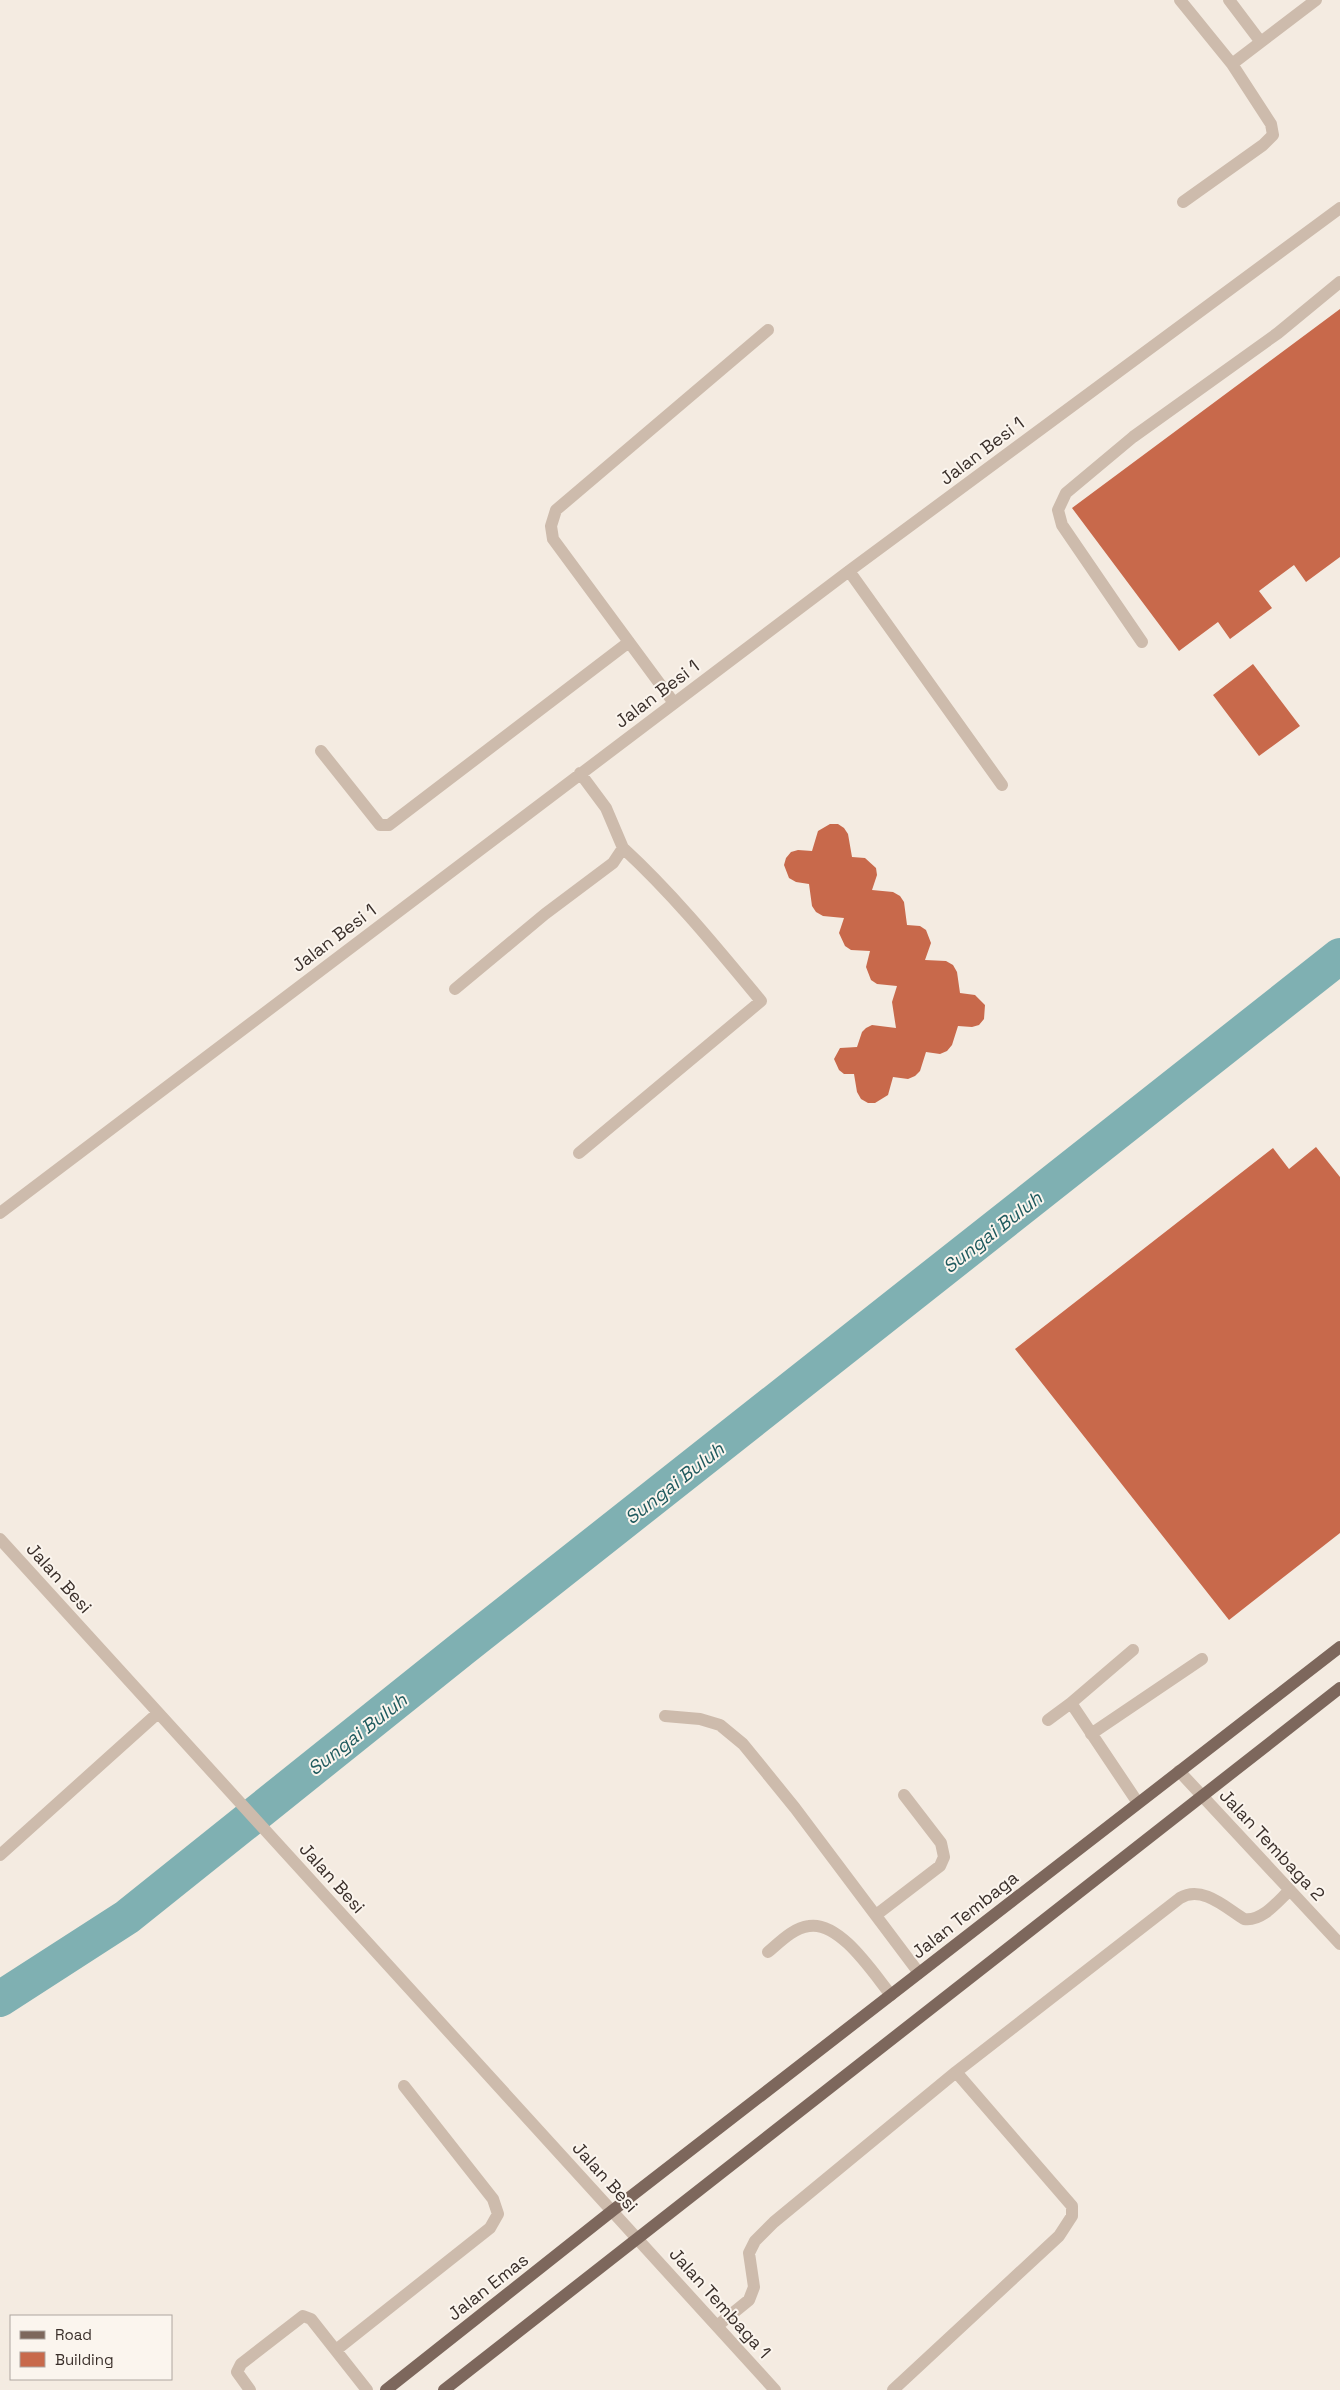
<svg xmlns="http://www.w3.org/2000/svg" width="1340" height="2390" font-family="'Space Grotesk',sans-serif">
  <rect width="100%" height="100%" fill="#f4ebe1"/>
  <g fill="none" stroke-linecap="round" stroke-linejoin="round">
    <!-- river -->
    <path stroke="#7fb0b2" stroke-width="36" d="M 0,1999 L 127,1917 L 463,1648 L 1340,956"/>
  </g>
  <!-- building -->
  <path fill="#c8694b" d="M 1340,309 L 1340,557 L 1306,582 L 1294,565 L 1259,591 L 1272,608 L 1230,639 L 1218,622 L 1179,651 L 1072,508 Z
    M 1253,664 L 1300,726 L 1259,756 L 1213,695 Z
    M 830,824 L 838,824 L 844,828 L 848,834 L 852,857 L 865,858 L 876,868 L 877,875 L 872,890 L 893,892 L 900,896 L 904,902 L 907,925 L 920,926 L 926,930 L 931,943 L 925,960 L 946,961 L 953,965 L 957,972 L 960,993 L 975,995 L 985,1005 L 984,1019 L 979,1025 L 972,1027 L 958,1026 L 952,1045 L 947,1051 L 940,1054 L 926,1052 L 920,1071 L 915,1076 L 908,1079 L 893,1077 L 888,1095 L 875,1103 L 868,1103 L 861,1099 L 857,1092 L 854,1074 L 844,1074 L 839,1070 L 834,1059 L 840,1048 L 857,1047 L 862,1032 L 866,1028 L 872,1025 L 896,1028 L 892,1002 L 897,986 L 877,984 L 871,980 L 866,967 L 870,951 L 851,950 L 845,946 L 839,933 L 844,918 L 823,916 L 816,912 L 812,906 L 809,884 L 796,882 L 789,878 L 784,865 L 786,858 L 791,852 L 798,850 L 812,851 L 818,831 Z
    M 1316,1147 L 1340,1177 L 1340,1533 L 1229,1620 L 1015,1349 L 1273,1148 L 1289,1169 Z"/>
  <g fill="none" stroke-linecap="round" stroke-linejoin="round">
    <!-- minor -->
    <path stroke="#cdbbac" stroke-width="12" d="M 1180,0 L 1232,64
      M 1229,0 L 1260,41
      M 1183,202 L 1263,145 L 1273,135 L 1271,124 L 1232,64 L 1316,0
      M 849,571 L 1002,785
      M 1142,642 L 1062,525 L 1058,510 L 1066,493 L 1133,437 L 1278,333 L 1340,282
      M 674,703 L 553,539 L 551,526 L 556,510 L 768,330
      M 321,751 L 380,825 L 389,825 L 629,642
      M 455,989 L 545,914 L 613,863 L 623,848 L 606,808 L 580,773
      M 579,1153 L 761,1001 C 717,948 674,895 623,848
      M 0,1213 L 849,571 L 1340,208
      M 0,1539 L 775,2390
      M 1133,1650 L 1071,1703 L 1138,1803
      M 665,1716 L 700,1719 L 720,1725 L 743,1744 L 795,1808 L 919,1973
      M 1048,1720 L 1071,1703
      M 1091,1734 L 1202,1659
      M 1179,1771 L 1340,1944
      M 0,1855 L 158,1713
      M 876,1915 L 940,1866 L 944,1857 L 941,1843 L 904,1795
      M 768,1952 C 780,1942 793,1928 809,1926 C 840,1921 873,1973 891,1995
      M 717,2326 L 749,2300 L 754,2287 L 749,2253 L 755,2241 L 774,2222 L 956,2072 L 1180,1898 C 1202,1885 1225,1907 1244,1919 C 1262,1922 1277,1902 1290,1890
      M 336,2350 L 490,2228 L 498,2214 L 493,2199 L 404,2086
      M 250,2390 L 237,2372 L 241,2364 L 303,2316 L 311,2319 L 367,2390
      M 893,2390 L 1059,2236 L 1072,2216 L 1072,2206 L 956,2072"/>
    <!-- major -->
    <path stroke="#7d675c" stroke-width="12" d="M 386,2390 L 612,2211 L 1340,1647
      M 444,2390 L 1340,1688"/>
  </g>
  <g text-anchor="middle" stroke-width="4" stroke-linejoin="round" paint-order="stroke">
    <!-- street labels -->
    <g font-size="18" fill="#3b302b" stroke="#fbf5ee">
      <text transform="translate(982 451) rotate(-37)" y="6">Jalan Besi 1</text>
      <text transform="translate(657 694) rotate(-37)" y="6">Jalan Besi 1</text>
      <text transform="translate(334 938) rotate(-37)" y="6">Jalan Besi 1</text>
      <text transform="translate(59 1578) rotate(48)" y="6">Jalan Besi</text>
      <text transform="translate(1272 1845) rotate(47)" y="6">Jalan Tembaga 2</text>
      <text transform="translate(332 1878) rotate(48)" y="6">Jalan Besi</text>
      <text transform="translate(965 1915) rotate(-38)" y="6">Jalan Tembaga</text>
      <text transform="translate(605 2177) rotate(48)" y="6">Jalan Besi</text>
      <text transform="translate(488 2287) rotate(-38)" y="6">Jalan Emas</text>
      <text transform="translate(720 2303) rotate(48)" y="6">Jalan Tembaga 1</text>
    </g>
    <!-- water labels -->
    <g font-size="19" font-style="italic" fill="#1f5a5e" stroke="#fbf5ee">
      <text transform="translate(992 1232) rotate(-38)" y="7">Sungai Buluh</text>
      <text transform="translate(674 1483) rotate(-38)" y="7">Sungai Buluh</text>
      <text transform="translate(357 1734) rotate(-38)" y="7">Sungai Buluh</text>
    </g>
  </g>
  <!-- legend -->
  <rect x="10" y="2315" width="162" height="65" fill="#fbf5ee" stroke="#aea6a0"/>
  <rect x="20" y="2331" width="25" height="8" fill="#7d675c" stroke="#aea6a0"/>
  <text x="55" y="2340" font-size="15" fill="#3b302b">Road</text>
  <rect x="20" y="2352" width="25" height="15" fill="#c8694b" stroke="#aea6a0"/>
  <text x="55" y="2365" font-size="15" fill="#3b302b">Building</text>
</svg>
